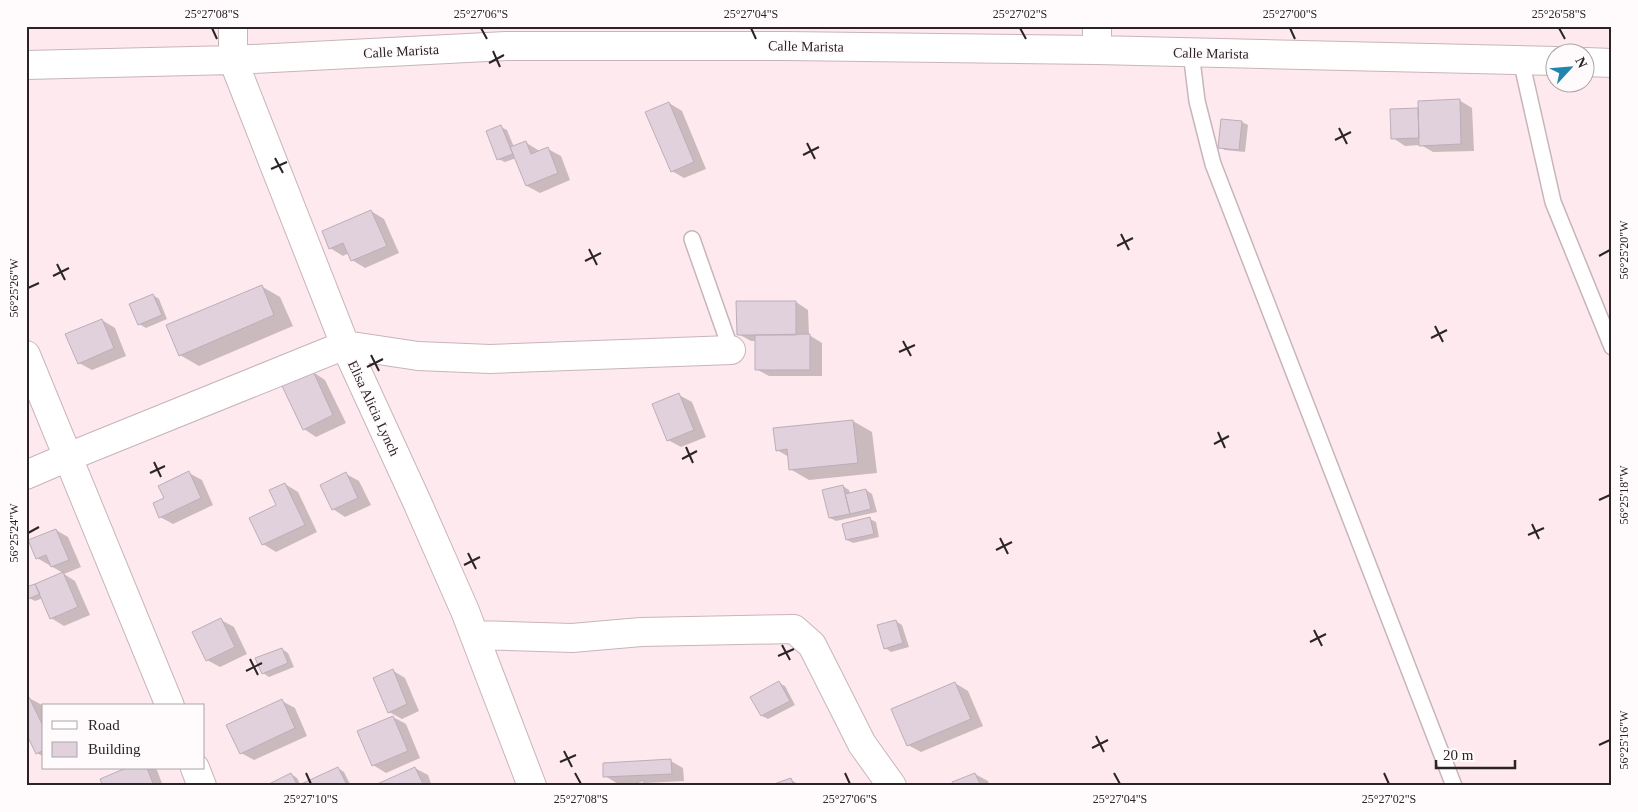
<svg xmlns="http://www.w3.org/2000/svg" width="1638" height="812" font-family="'Times New Roman',serif">
  <rect width="100%" height="100%" fill="#fde9ee"/>
  <!-- shadow -->
  <path fill="#0003" d="M 1459,100 L 1472,108 L 1474,151 L 1433,152 L 1421,145 L 1405,146 L 1393,138 L 1391,111 L 1419,110 Z
    M 669,103 L 682,111 L 706,169 L 684,178 L 672,171 Z
    M 1242,122 L 1248,125 L 1245,152 L 1225,150 L 1219,147 Z
    M 501,127 L 507,130 L 514,147 L 525,142 L 538,150 L 539,152 L 548,149 L 561,156 L 570,180 L 540,193 L 527,186 L 516,158 L 505,162 L 498,159 Z
    M 371,211 L 384,219 L 399,253 L 365,268 L 352,260 L 349,253 L 343,256 L 330,248 Z
    M 261,286 L 280,297 L 293,326 L 199,366 L 180,355 Z
    M 153,295 L 159,299 L 167,319 L 146,328 L 139,324 Z
    M 796,302 L 808,310 L 809,335 L 822,343 L 822,376 L 769,376 L 756,369 L 756,341 L 751,341 L 738,334 Z
    M 102,320 L 115,328 L 126,356 L 92,370 L 79,363 Z
    M 313,372 L 325,380 L 346,423 L 316,437 L 304,429 Z
    M 679,395 L 692,402 L 706,437 L 681,447 L 668,440 Z
    M 853,421 L 872,432 L 877,473 L 809,480 L 790,469 L 789,457 L 777,450 Z
    M 189,473 L 202,480 L 213,505 L 173,524 L 160,517 L 165,499 Z
    M 346,474 L 359,481 L 371,505 L 345,517 L 333,509 Z
    M 285,484 L 298,492 L 317,532 L 276,552 L 263,544 Z
    M 843,486 L 849,490 L 850,494 L 866,490 L 872,494 L 877,512 L 836,521 L 830,518 Z
    M 870,519 L 876,522 L 879,537 L 853,543 L 847,540 Z
    M 56,530 L 68,537 L 81,567 L 64,574 L 75,581 L 90,615 L 64,626 L 51,618 L 43,598 L 35,601 L 29,598 L 26,590 L 26,588 L 63,573 L 37,558 Z
    M 221,620 L 234,627 L 247,654 L 220,667 L 207,660 Z
    M 896,621 L 902,625 L 909,647 L 891,652 L 885,648 Z
    M 282,649 L 288,653 L 294,667 L 269,677 L 263,673 Z
    M 392,670 L 405,678 L 419,711 L 402,719 L 389,712 Z
    M 779,683 L 785,686 L 795,705 L 768,719 L 762,716 Z
    M 955,683 L 968,691 L 983,726 L 921,752 L 908,745 Z
    M 29,698 L 42,705 L 44,710 L 44,757 L 37,753 Z
    M 282,701 L 295,708 L 307,736 L 254,760 L 241,753 Z
    M 393,717 L 406,724 L 420,758 L 386,773 L 373,765 Z
    M 671,761 L 683,768 L 684,781 L 645,783 L 651,786 L 633,786 L 639,783 L 618,784 L 605,776 Z
    M 129,768 L 154,768 L 157,770 L 163,786 L 104,786 Z
    M 338,768 L 344,772 L 351,786 L 268,786 L 291,774 L 297,778 L 301,786 Z
    M 415,768 L 428,775 L 432,786 L 377,786 Z
    M 975,774 L 988,781 L 990,786 L 955,786 Z
    M 791,780 L 802,786 L 772,786 Z"/>
  <!-- building -->
  <path fill="#e0d1dd" stroke="#bcaeb9" d="M 1460,99 L 1461,144 L 1419,146 L 1418,101 Z
    M 669,102 L 694,162 L 671,172 L 645,112 Z
    M 1418,108 L 1419,138 L 1391,139 L 1390,109 Z
    M 1221,119 L 1242,121 L 1239,150 L 1218,148 Z
    M 501,125 L 513,154 L 497,160 L 486,131 Z
    M 526,141 L 531,154 L 548,147 L 558,173 L 526,186 L 510,147 Z
    M 371,210 L 387,246 L 351,261 L 343,243 L 329,249 L 322,231 Z
    M 262,285 L 274,315 L 179,356 L 166,325 Z
    M 153,294 L 162,315 L 138,325 L 129,304 Z
    M 736,301 L 796,301 L 796,335 L 737,335 Z
    M 102,319 L 114,348 L 78,364 L 65,334 Z
    M 810,334 L 810,370 L 755,370 L 755,335 Z
    M 313,371 L 333,415 L 303,430 L 282,386 Z
    M 679,393 L 694,430 L 667,441 L 652,404 Z
    M 853,420 L 858,463 L 789,470 L 787,449 L 776,451 L 773,428 Z
    M 189,471 L 201,498 L 159,518 L 153,503 L 164,498 L 158,486 Z
    M 346,472 L 358,498 L 332,510 L 320,485 Z
    M 285,483 L 305,525 L 262,545 L 249,518 L 276,505 L 269,490 Z
    M 843,485 L 850,514 L 829,518 L 822,490 Z
    M 866,489 L 871,509 L 850,514 L 845,494 Z
    M 870,517 L 874,534 L 846,540 L 842,524 Z
    M 56,529 L 69,560 L 51,567 L 46,555 L 36,559 L 28,540 Z
    M 63,572 L 78,607 L 50,619 L 35,584 Z
    M 35,584 L 40,594 L 28,599 L 26,587 Z
    M 221,618 L 235,647 L 206,661 L 192,632 Z
    M 896,620 L 903,643 L 884,649 L 877,625 Z
    M 282,648 L 288,663 L 262,674 L 255,658 Z
    M 393,669 L 407,704 L 388,713 L 373,678 Z
    M 779,681 L 790,701 L 761,716 L 750,697 Z
    M 955,682 L 971,719 L 907,746 L 891,709 Z
    M 29,697 L 44,728 L 44,750 L 36,754 L 26,733 L 26,698 Z
    M 282,699 L 295,728 L 240,754 L 226,725 Z
    M 393,716 L 408,751 L 372,766 L 357,731 Z
    M 671,759 L 672,774 L 603,777 L 603,763 Z
    M 338,767 L 346,783 L 339,786 L 302,786 L 301,784 Z
    M 415,767 L 424,786 L 376,786 L 375,785 Z
    M 126,768 L 147,768 L 154,786 L 103,786 L 100,779 Z
    M 291,773 L 298,786 L 265,786 Z
    M 975,773 L 981,786 L 954,786 L 952,782 Z
    M 791,778 L 794,786 L 768,786 Z
    M 643,780 L 646,786 L 630,786 Z"/>
  <g fill="none" stroke-linecap="round" stroke-linejoin="round">
    <!-- service casing -->
    <g stroke="#c8b5bb" stroke-width="18">
      <path id="service" d="M 1191,52 L 1197,101 L 1213,164 L 1454,786
        M 1521,60 L 1553,202 L 1612,347
        M 692,239 L 731,350"/>
    </g>
    <!-- minor casing -->
    <g stroke="#c8b5bb" stroke-width="30">
      <path id="minor" d="M 233,26 L 233,60 L 345,345 L 417,502 L 465,611 L 532,786
        M 1097,50 L 1097,26
        M 1586,62 L 1612,63
        M 26,65 L 233,60 L 506,46 L 786,46 L 1097,50 L 1556,61
        M 26,355 L 170,706
        M 26,475 L 68,457 L 345,345 L 418,356 L 490,359 L 731,350
        M 474,635 L 572,638 L 641,632 L 794,629 L 812,645 L 862,744 L 892,786
        M 195,768 L 202,786"/>
    </g>
    <!-- service -->
    <use href="#service" stroke="#fff" stroke-width="15"/>
    <!-- minor -->
    <use href="#minor" stroke="#fff" stroke-width="28"/>
  </g>
  <!-- ticks -->
  <path fill="none" stroke="#2b2426" stroke-width="2" d="M 212,28 L 217,39M 481,28 L 487,39M 751,28 L 756,39M 1020,28 L 1026,39M 1290,28 L 1295,39M 1559,28 L 1565,39M 493,51 L 500,67M 489,63 L 504,55M 1339,128 L 1347,144M 1335,140 L 1351,132M 807,143 L 815,159M 803,155 L 819,147M 275,158 L 283,173M 271,169 L 287,162M 1121,234 L 1129,250M 1117,246 L 1133,238M 589,249 L 597,265M 1599,256 L 1610,250M 585,261 L 601,253M 57,264 L 65,280M 53,276 L 69,268M 28,288 L 39,283M 1435,326 L 1443,342M 1431,338 L 1447,330M 903,341 L 911,356M 899,352 L 915,345M 371,355 L 379,371M 367,367 L 383,359M 1218,432 L 1225,448M 1214,444 L 1229,436M 686,447 L 693,463M 682,459 L 697,451M 154,462 L 161,477M 150,473 L 165,466M 1599,500 L 1610,495M 1532,524 L 1539,539M 28,533 L 39,527M 1528,535 L 1544,528M 1000,538 L 1008,554M 996,550 L 1012,542M 468,553 L 476,569M 464,565 L 480,557M 1314,630 L 1322,646M 1310,642 L 1326,634M 782,645 L 790,660M 778,656 L 794,649M 250,659 L 258,675M 246,671 L 262,663M 1096,736 L 1104,752M 1599,745 L 1610,740M 1092,748 L 1108,740M 564,751 L 572,767M 560,762 L 576,755M 306,773 L 311,784M 575,773 L 581,784M 845,773 L 850,784M 1114,773 L 1120,784M 1384,773 L 1389,784"/>
  <g text-anchor="middle" stroke-width="4" stroke-linejoin="round" paint-order="stroke">
    <!-- street labels -->
    <g font-size="14" fill="#2b2426" stroke="#fffbfc">
      <text transform="translate(806 46) rotate(1)" y="5">Calle Marista</text>
      <text transform="translate(401 51) rotate(-3)" y="5">Calle Marista</text>
      <text transform="translate(1211 53) rotate(1)" y="5">Calle Marista</text>
      <text transform="translate(374 408) rotate(65)" y="5">Elisa Alicia Lynch</text>
    </g>
  </g>
  <!-- border -->
  <rect width="1638" height="812" fill="none" stroke="#fffbfc" stroke-width="55"/>
  <!-- legend -->
  <rect x="42" y="704" width="162" height="65" fill="#fffbfc" stroke="#aaa5a6"/>
  <rect x="52" y="721" width="25" height="8" fill="#ffffff" stroke="#aaa5a6"/>
  <text x="88" y="730" font-size="15" fill="#2b2426">Road</text>
  <rect x="52" y="742" width="25" height="15" fill="#e0d1dd" stroke="#aaa5a6"/>
  <text x="88" y="754" font-size="15" fill="#2b2426">Building</text>
  <!-- north arrow -->
  <g transform="translate(1570 68) rotate(64)"><circle r="24" fill="#fffbfc" stroke="#aaa5a6"/>
  <path d="M0-4L9 19L0 12L-9 19Z" fill="#1f86af"/>
  <text y="-8" font-size="14" font-weight="bold" text-anchor="middle" fill="#2b2426">N</text>
  </g>
  <!-- scale -->
  <path d="M1436 760v8h79v-8" fill="none" stroke="#2b2426" stroke-width="2.5"/>
  <text x="1443" y="760" font-size="15" fill="#2b2426" stroke="#fffbfc" stroke-width="4" paint-order="stroke">20 m</text>
  <rect x="28" y="28" width="1582" height="756" fill="none" stroke="#2b2426" stroke-width="2"/>
  <g font-size="12" text-anchor="middle" fill="#2b2426">
    <text x="212" y="18">25°27'08"S</text>
    <text x="481" y="18">25°27'06"S</text>
    <text x="751" y="18">25°27'04"S</text>
    <text x="1020" y="18">25°27'02"S</text>
    <text x="1290" y="18">25°27'00"S</text>
    <text x="1559" y="18">25°26'58"S</text>
    <text transform="translate(1624 250) rotate(-90)" y="4">56°25'20"W</text>
    <text transform="translate(14 288) rotate(-90)" y="4">56°25'26"W</text>
    <text transform="translate(1624 495) rotate(-90)" y="4">56°25'18"W</text>
    <text transform="translate(14 533) rotate(-90)" y="4">56°25'24"W</text>
    <text transform="translate(1624 740) rotate(-90)" y="4">56°25'16"W</text>
    <text x="311" y="803">25°27'10"S</text>
    <text x="581" y="803">25°27'08"S</text>
    <text x="850" y="803">25°27'06"S</text>
    <text x="1120" y="803">25°27'04"S</text>
    <text x="1389" y="803">25°27'02"S</text>
  </g>
</svg>
